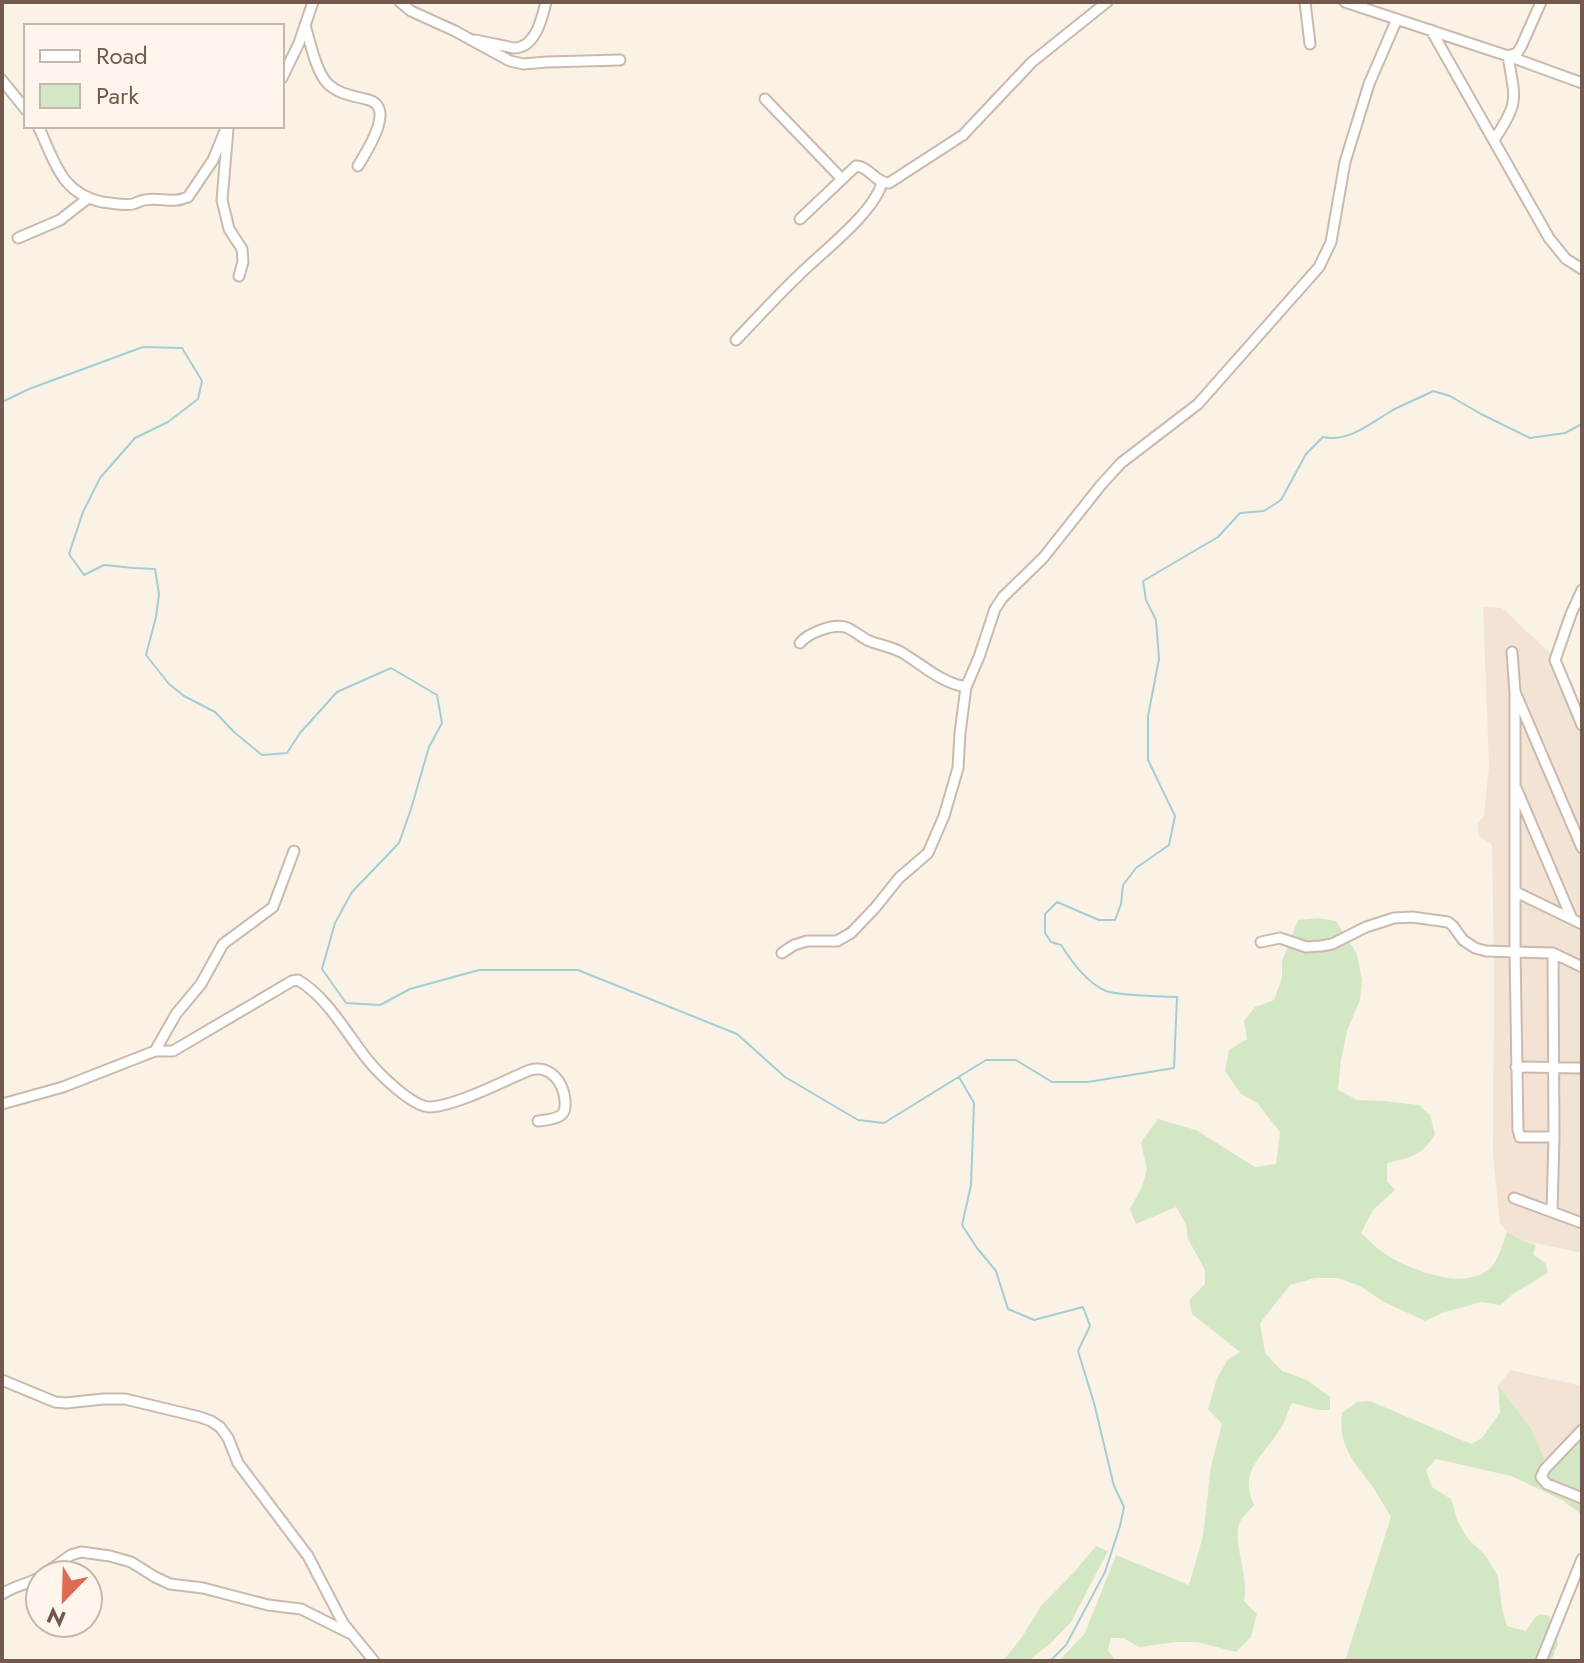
<svg xmlns="http://www.w3.org/2000/svg" width="1584" height="1663" font-family="Jost,sans-serif">
  <rect width="100%" height="100%" fill="#fbf2e6"/>
  <!-- residential -->
  <path fill="#f2e3d5" d="M 1483,607 L 1502,608 L 1550,653 L 1582,735 L 1582,1253 L 1521,1240 L 1507,1232 L 1500,1224 L 1493,1155 L 1494,964 L 1492,845 L 1478,835 L 1478,823 L 1484,816 L 1489,765 Z
    M 1511,1370 L 1582,1386 L 1582,1435 L 1553,1465 L 1544,1461 L 1531,1428 L 1498,1385 Z"/>
  <!-- green -->
  <path fill="#d4e7c5" d="M 1318,918 L 1336,921 L 1357,954 L 1362,980 L 1360,1000 L 1347,1031 L 1341,1060 L 1338,1090 L 1358,1100 L 1384,1101 L 1419,1105 L 1430,1115 L 1435,1134 C 1422,1156 1412,1157 1387,1163 L 1387,1181 L 1395,1190 L 1373,1210 L 1361,1233 C 1370,1241 1379,1251 1390,1257 C 1414,1271 1461,1289 1487,1271 C 1498,1263 1502,1245 1507,1232 L 1521,1240 L 1536,1245 L 1533,1254 L 1546,1264 L 1548,1273 L 1514,1293 L 1500,1305 L 1481,1302 L 1442,1313 L 1425,1321 L 1382,1301 L 1360,1286 L 1338,1278 L 1315,1278 L 1290,1285 L 1260,1323 L 1265,1353 L 1282,1371 L 1307,1380 L 1330,1397 L 1330,1410 L 1319,1410 L 1292,1403 C 1287,1410 1287,1418 1282,1426 C 1266,1455 1237,1469 1254,1505 C 1250,1510 1244,1515 1241,1520 C 1230,1538 1250,1577 1244,1601 L 1257,1614 L 1251,1637 L 1236,1652 L 1197,1642 L 1176,1642 L 1139,1647 L 1123,1638 L 1111,1638 L 1108,1650 L 1115,1660 L 1113,1661 L 1059,1661 L 1085,1633 L 1116,1555 L 1189,1585 L 1203,1536 L 1211,1466 L 1222,1424 L 1208,1409 L 1217,1378 L 1228,1359 L 1240,1352 L 1192,1314 L 1189,1300 L 1205,1284 L 1205,1270 L 1188,1239 L 1186,1224 L 1176,1207 L 1136,1224 L 1130,1209 L 1141,1189 L 1147,1170 L 1141,1142 L 1158,1119 L 1196,1130 L 1255,1167 L 1276,1164 L 1280,1132 L 1257,1103 L 1241,1094 L 1225,1071 L 1229,1050 L 1247,1039 L 1244,1021 L 1255,1007 L 1274,1000 L 1282,978 L 1282,961 L 1298,920 Z
    M 1498,1385 L 1531,1428 L 1545,1461 L 1553,1465 L 1582,1435 L 1582,1515 L 1562,1500 L 1511,1476 L 1436,1459 L 1426,1470 L 1432,1487 L 1451,1499 L 1458,1522 L 1468,1539 L 1485,1555 L 1498,1576 L 1502,1609 L 1507,1626 L 1526,1631 L 1535,1617 L 1541,1614 L 1549,1616 L 1558,1644 L 1551,1661 L 1345,1661 L 1391,1517 C 1384,1506 1378,1494 1370,1483 C 1352,1460 1338,1444 1342,1413 L 1357,1402 L 1370,1401 L 1471,1444 L 1482,1438 L 1500,1413 Z
    M 1096,1546 L 1108,1551 L 1071,1622 L 1051,1643 L 1028,1661 L 1003,1661 L 1022,1637 L 1041,1606 L 1075,1571 Z"/>
  <g fill="none" stroke-linecap="round" stroke-linejoin="round">
    <!-- stream -->
    <path stroke="#a3ced4" stroke-width="2" d="M 2,402 L 29,389 L 143,347 L 182,348 L 202,381 L 198,399 L 168,422 L 135,438 L 100,478 L 83,512 L 69,554 L 84,575 L 104,565 L 134,568 L 155,569 L 159,594 L 156,617 L 146,655 L 169,684 L 184,696 L 215,712 L 234,732 L 262,755 L 287,753 L 300,733 L 337,692 L 391,668 L 437,695 L 442,723 L 429,747 L 411,809 L 399,843 L 352,892 L 335,923 L 322,969 L 346,1003 L 380,1005 L 410,989 L 479,970 L 578,970 L 737,1034 L 785,1077 L 858,1120 L 884,1123 L 986,1060 L 1016,1060 L 1052,1082 L 1088,1082 L 1174,1068 L 1177,997 C 1160,996 1120,996 1106,991 C 1087,983 1072,962 1061,945 L 1051,942 L 1045,933 L 1045,914 L 1057,902 L 1099,920 L 1115,920 L 1121,904 L 1123,885 L 1136,868 L 1169,845 L 1175,816 L 1148,760 L 1148,716 L 1159,659 L 1156,620 L 1146,600 L 1143,581 L 1218,537 L 1240,513 L 1264,511 L 1281,500 L 1306,454 L 1323,437 C 1349,443 1372,422 1393,410 C 1406,403 1420,398 1433,391 L 1450,396 L 1481,414 L 1530,438 L 1565,433 L 1582,424
      M 959,1077 L 974,1103 L 971,1185 L 962,1225 L 977,1248 L 996,1271 L 1008,1309 L 1034,1320 L 1083,1307 L 1090,1326 L 1078,1351 L 1094,1403 L 1114,1486 L 1124,1507 L 1120,1526 L 1105,1572 L 1066,1645 L 1050,1661"/>
    <!-- minor casing -->
    <g stroke="#ccb9ad" stroke-width="13">
      <path id="minor" d="M 400,2 L 411,11 L 455,31 L 510,61 L 523,64 L 547,62 L 620,60
        M 1305,2 L 1310,44
        M 1345,2 L 1508,56 L 1582,83
        M 305,25 C 310,42 316,72 328,84 C 340,95 355,96 369,100 C 396,108 366,152 358,166
        M 1431,30 L 1549,238 L 1566,259 L 1582,269
        M 475,40 L 514,48 C 535,48 542,19 546,2
        M 282,78 L 299,43 L 313,2
        M 2,80 L 26,110
        M 765,99 L 842,179
        M 38,126 C 55,161 60,193 102,202 C 113,203 123,206 133,204 C 137,203 141,200 145,200 C 160,197 172,204 188,197 L 213,160 L 227,126
        M 228,129 L 222,200 L 229,229 L 242,249 L 243,262 L 239,276
        M 1494,140 C 1520,101 1515,100 1508,56 L 1517,53 L 1521,47 L 1541,2
        M 800,219 L 856,166 C 869,166 875,183 889,183 L 963,135 L 1032,62 L 1107,2
        M 18,238 L 60,220 L 87,199
        M 736,340 C 757,318 777,296 798,276 C 822,252 873,214 882,183
        M 1582,590 L 1571,614 L 1555,660 L 1582,725
        M 800,643 C 808,633 832,624 845,627 C 852,629 860,636 867,640 C 878,645 890,646 901,652 C 923,665 941,683 966,687
        M 1512,652 L 1515,692
        M 1517,790 L 1572,919
        M 1582,848 L 1515,692 L 1515,952 L 1553,953 L 1582,967
        M 1516,892 L 1582,924
        M 1261,942 L 1280,938 L 1306,947 L 1321,946 L 1332,944 L 1366,927 L 1394,918 L 1412,917 L 1448,922 L 1453,926 L 1463,940 L 1475,948 L 1486,951 L 1515,952 L 1518,1130 L 1520,1137 L 1554,1137
        M 782,953 L 794,945 L 807,941 L 837,941 L 851,933 L 875,908 L 899,878 L 928,853 L 944,816 L 958,768 L 960,733 L 966,687 L 979,657 L 995,609 L 1003,597 L 1043,558 L 1101,485 L 1121,463 L 1198,404 L 1319,267 L 1331,242 L 1345,162 L 1369,84 L 1397,19
        M 1553,953 L 1554,1137 L 1552,1212 L 1582,1223
        M 155,1051 L 176,1014 L 201,984 L 223,944 L 273,907 L 294,851
        M 1516,1067 L 1582,1068
        M 2,1104 L 63,1087 L 155,1051 L 173,1051 L 292,981 L 298,980 C 327,997 347,1034 367,1059 C 378,1073 413,1108 431,1107 C 458,1105 503,1081 530,1070 C 550,1065 563,1081 565,1100 C 565,1104 566,1109 563,1113 C 559,1119 546,1120 538,1121
        M 1514,1198 L 1552,1212
        M 2,1380 L 55,1402 L 66,1403 L 103,1399 L 125,1399 L 200,1417 L 211,1421 L 220,1427 L 228,1438 L 238,1463 L 308,1556 L 343,1623 L 374,1661
        M 1582,1430 L 1545,1469 L 1541,1477 L 1547,1484 L 1582,1498
        M 43,1575 L 71,1555 L 81,1552 L 110,1556 L 131,1562 L 155,1577 L 170,1584 L 203,1588 L 268,1605 L 301,1609 L 349,1633
        M 2,1594 C 14,1586 28,1584 40,1577
        M 1541,1661 L 1582,1559"/>
    </g>
    <!-- minor -->
    <use href="#minor" stroke="#fff" stroke-width="9"/>
  </g>
  <!-- border -->
  <rect width="1584" height="1663" fill="none" stroke="#72584d" stroke-width="8"/>
  <!-- legend -->
  <rect x="24" y="24" width="260" height="104" fill="#fef6ec" stroke="#c6b7ac" stroke-width="2"/>
  <rect x="40" y="50" width="40" height="12" fill="#ffffff" stroke="#c6b7ac" stroke-width="2"/>
  <text x="96" y="64" font-size="24" fill="#72584d">Road</text>
  <rect x="40" y="84" width="40" height="24" fill="#d4e7c5" stroke="#c6b7ac" stroke-width="2"/>
  <text x="96" y="104" font-size="24" fill="#72584d">Park</text>
  <!-- north arrow -->
  <g transform="translate(64 1599) rotate(203)"><circle r="38" fill="#fef6ec" stroke="#c6b7ac" stroke-width="2"/>
  <path d="M0-6L14 30L0 20L-14 30Z" fill="#dc6d54"/>
  <text y="-12" font-size="22" font-weight="bold" text-anchor="middle" fill="#72584d">N</text>
  </g>
</svg>
